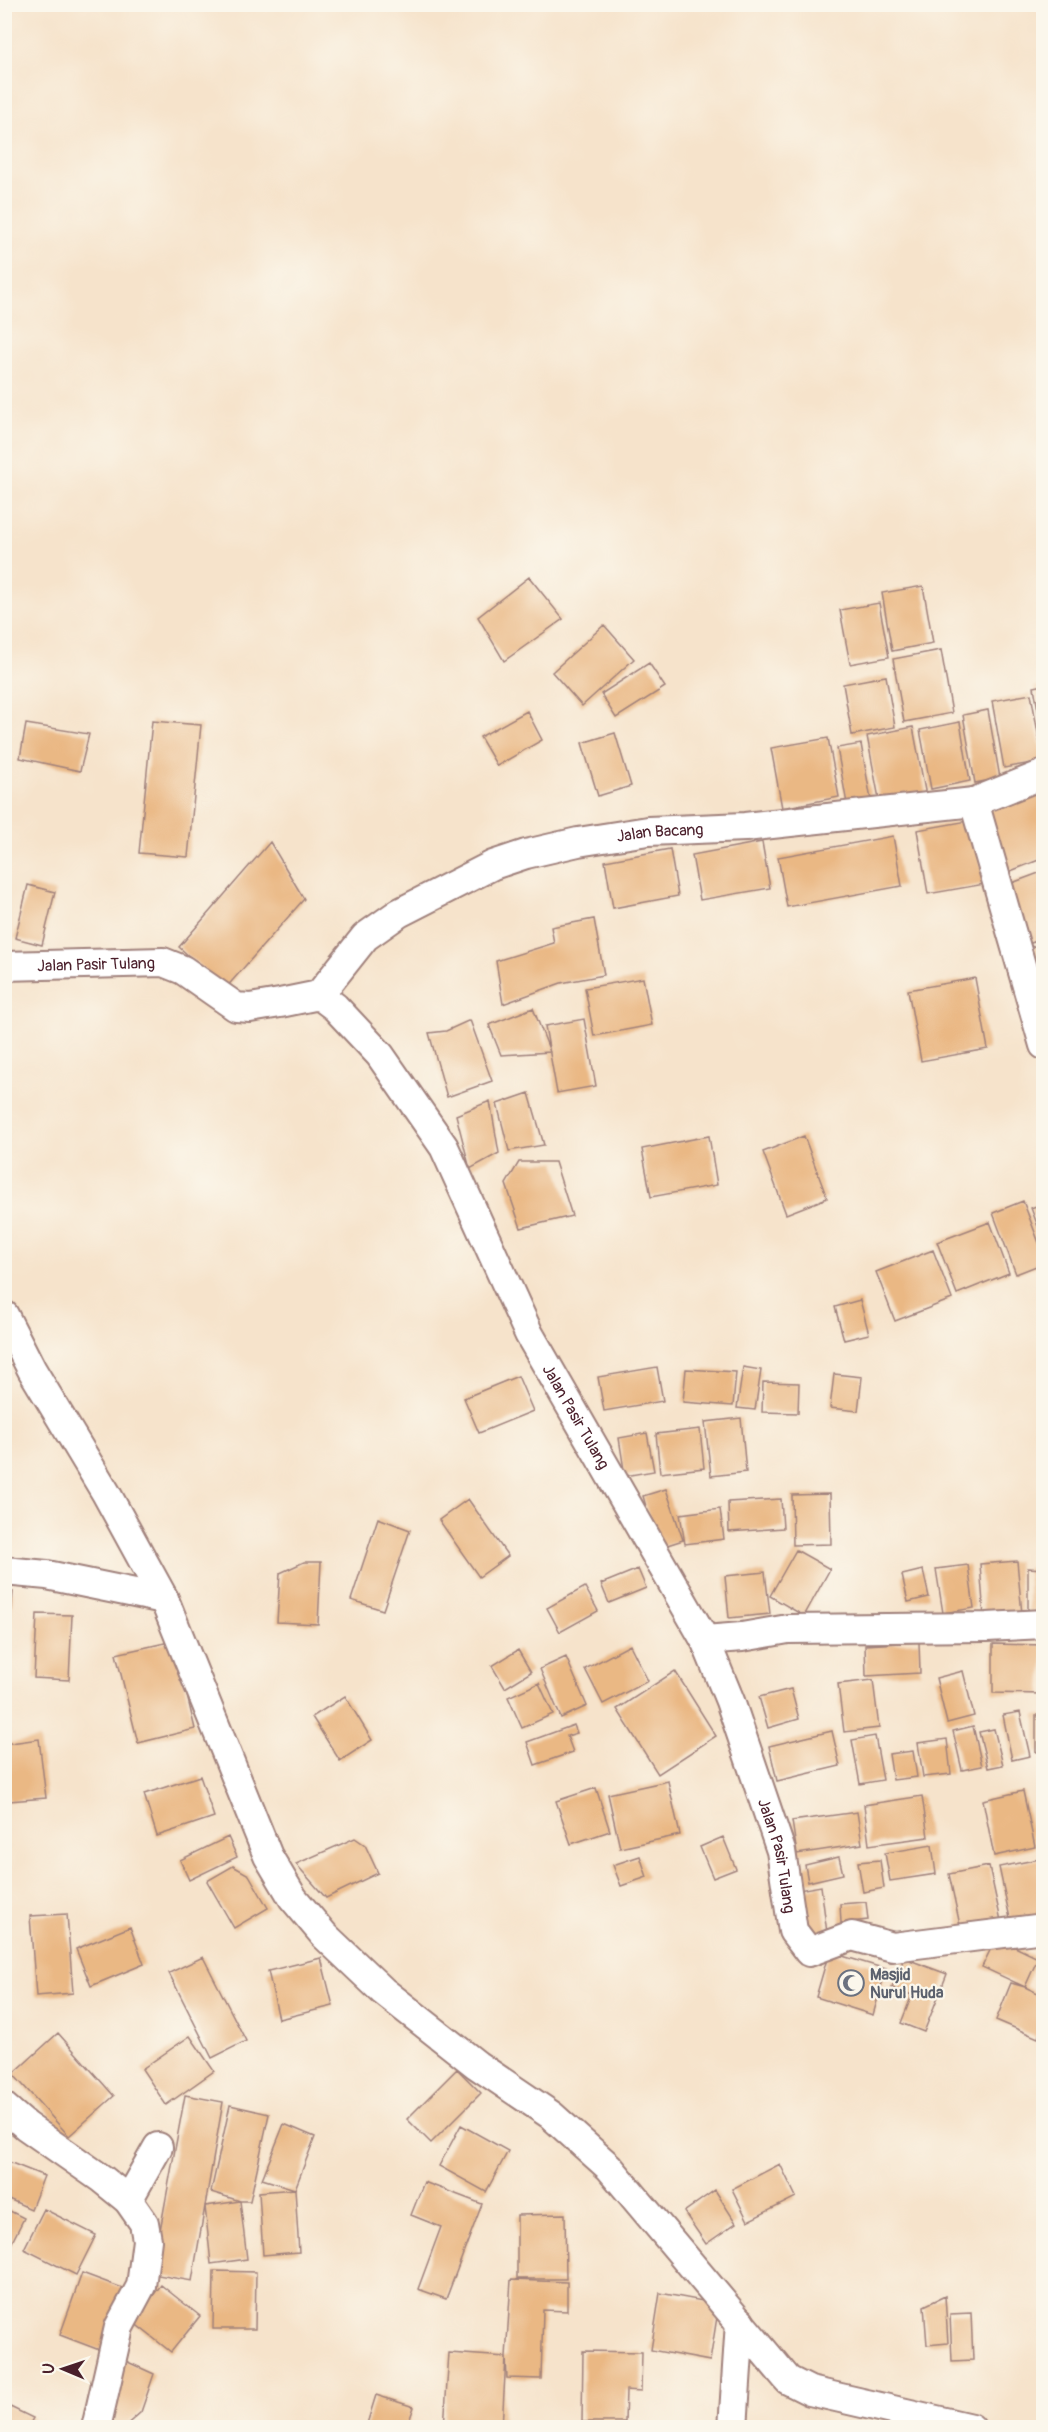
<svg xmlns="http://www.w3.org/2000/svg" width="1048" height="2432" font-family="Pangolin,sans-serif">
  <rect width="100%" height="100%" fill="#fbf7ec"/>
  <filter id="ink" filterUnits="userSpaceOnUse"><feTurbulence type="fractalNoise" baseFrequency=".0167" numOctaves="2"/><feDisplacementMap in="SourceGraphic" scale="12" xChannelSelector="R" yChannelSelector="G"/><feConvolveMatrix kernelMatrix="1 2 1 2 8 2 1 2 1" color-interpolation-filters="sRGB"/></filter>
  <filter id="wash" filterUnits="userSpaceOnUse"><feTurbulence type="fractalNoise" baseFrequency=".008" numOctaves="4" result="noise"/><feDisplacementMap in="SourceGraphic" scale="24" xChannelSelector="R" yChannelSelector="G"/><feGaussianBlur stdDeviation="1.35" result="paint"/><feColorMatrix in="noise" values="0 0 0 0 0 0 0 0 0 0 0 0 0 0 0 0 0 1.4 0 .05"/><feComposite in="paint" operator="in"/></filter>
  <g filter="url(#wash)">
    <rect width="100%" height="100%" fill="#f6e3cb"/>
    <g id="blocks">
      <!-- building -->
      <path fill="#eab884" d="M 529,577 L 563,619 L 504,661 L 478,617 Z
        M 923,586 L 933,643 L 892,651 L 882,593 Z
        M 879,603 L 889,657 L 850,664 L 840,610 Z
        M 604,625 L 634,659 L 582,706 L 552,672 Z
        M 941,650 L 952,713 L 904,722 L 893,659 Z
        M 649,663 L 665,687 L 616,718 L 601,694 Z
        M 886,676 L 895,727 L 852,735 L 843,684 Z
        M 1044,685 L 1044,733 L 1042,733 L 1034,687 Z
        M 1031,694 L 1043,761 L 1004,768 L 992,701 Z
        M 988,710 L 1000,778 L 975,783 L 963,715 Z
        M 527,711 L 542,740 L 497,766 L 480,737 Z
        M 152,721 L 201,725 L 188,857 L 139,853 Z
        M 960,722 L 970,781 L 931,789 L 920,730 Z
        M 26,724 L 89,734 L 80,771 L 20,758 Z
        M 913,727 L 926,796 L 880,804 L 867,736 Z
        M 615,733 L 631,786 L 598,796 L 582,743 Z
        M 828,738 L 839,797 L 782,808 L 771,748 Z
        M 861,744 L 871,800 L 847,804 L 837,748 Z
        M 1044,789 L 1044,858 L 1008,872 L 985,812 Z
        M 973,820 L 985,884 L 928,894 L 917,830 Z
        M 893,836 L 902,886 L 787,907 L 778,857 Z
        M 270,842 L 304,899 L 225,989 L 179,947 Z
        M 762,842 L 770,888 L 700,900 L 692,855 Z
        M 670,849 L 678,896 L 613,908 L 605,861 Z
        M 1044,871 L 1044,938 L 1026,945 L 1004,886 Z
        M 28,885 L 55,892 L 42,945 L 15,938 Z
        M 594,919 L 604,975 L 561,983 L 503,1004 L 496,961 L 554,943 L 551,927 Z
        M 1044,942 L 1044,985 L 1043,985 L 1029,948 Z
        M 643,978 L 652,1025 L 594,1036 L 585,988 Z
        M 975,978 L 988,1049 L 921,1061 L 908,990 Z
        M 533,1008 L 550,1052 L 501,1055 L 489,1025 Z
        M 584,1019 L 596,1086 L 557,1093 L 545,1026 Z
        M 470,1020 L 492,1081 L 447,1097 L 429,1033 L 446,1031 Z
        M 529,1093 L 544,1145 L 509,1151 L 497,1104 Z
        M 490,1101 L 499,1153 L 470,1169 L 456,1115 Z
        M 709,1136 L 717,1185 L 651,1197 L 642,1149 Z
        M 804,1136 L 827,1198 L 786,1214 L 763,1152 Z
        M 519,1162 L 555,1162 L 572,1216 L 521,1228 L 506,1184 Z
        M 1023,1201 L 1044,1256 L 1044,1263 L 1016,1274 L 993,1213 Z
        M 1044,1203 L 1044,1240 L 1043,1240 L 1031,1208 Z
        M 990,1222 L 1009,1273 L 957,1294 L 937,1242 Z
        M 933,1250 L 952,1299 L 895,1321 L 876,1272 Z
        M 860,1300 L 869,1334 L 844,1340 L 835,1307 Z
        M 657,1367 L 663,1401 L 604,1411 L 598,1377 Z
        M 743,1367 L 761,1370 L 755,1410 L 737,1408 Z
        M 686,1369 L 736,1372 L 733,1406 L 683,1402 Z
        M 834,1374 L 862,1377 L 858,1411 L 830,1408 Z
        M 518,1376 L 533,1411 L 479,1433 L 464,1398 Z
        M 763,1382 L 799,1383 L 798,1413 L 762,1412 Z
        M 741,1418 L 746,1472 L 711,1476 L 705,1422 Z
        M 700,1429 L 704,1468 L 660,1473 L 656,1434 Z
        M 647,1433 L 654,1471 L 625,1476 L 619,1438 Z
        M 666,1489 L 683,1540 L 658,1548 L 643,1496 Z
        M 830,1494 L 831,1544 L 793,1545 L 792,1495 Z
        M 468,1499 L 508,1556 L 479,1577 L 439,1520 Z
        M 781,1499 L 783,1528 L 729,1532 L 728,1502 Z
        M 720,1509 L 724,1539 L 685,1544 L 680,1514 Z
        M 378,1518 L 410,1530 L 383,1610 L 351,1600 Z
        M 796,1550 L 830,1569 L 804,1616 L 770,1596 Z
        M 1017,1561 L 1022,1614 L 984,1617 L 980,1564 Z
        M 304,1562 L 321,1562 L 318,1624 L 277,1622 L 280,1573 Z
        M 968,1565 L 974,1608 L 943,1613 L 936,1569 Z
        M 1028,1568 L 1044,1569 L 1044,1611 L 1028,1611 Z
        M 638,1569 L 646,1588 L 609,1603 L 601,1584 Z
        M 923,1570 L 929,1597 L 908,1602 L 902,1575 Z
        M 765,1572 L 770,1614 L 729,1618 L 725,1576 Z
        M 585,1587 L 598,1611 L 560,1632 L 547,1608 Z
        M 4,1591 L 13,1592 L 8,1649 L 4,1648 Z
        M 37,1614 L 72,1615 L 69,1680 L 34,1678 Z
        M 174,1641 L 195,1729 L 138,1743 L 116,1654 Z
        M 919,1642 L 920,1673 L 866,1676 L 865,1645 Z
        M 993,1644 L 1044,1645 L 1041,1694 L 993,1693 Z
        M 630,1645 L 648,1681 L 603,1704 L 585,1669 Z
        M 518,1650 L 531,1672 L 505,1688 L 492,1666 Z
        M 566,1657 L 587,1706 L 561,1718 L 540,1669 Z
        M 675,1671 L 716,1736 L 658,1774 L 617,1709 Z
        M 963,1671 L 974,1716 L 947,1723 L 936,1678 Z
        M 873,1680 L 879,1728 L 844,1732 L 838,1684 Z
        M 539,1683 L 553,1714 L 522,1728 L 508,1697 Z
        M 791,1689 L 799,1719 L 768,1728 L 759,1697 Z
        M 345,1696 L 372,1740 L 340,1761 L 312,1717 Z
        M 1020,1712 L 1030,1756 L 1012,1760 L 1003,1715 Z
        M 1036,1715 L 1044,1715 L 1044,1751 L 1036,1752 Z
        M 574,1725 L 577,1733 L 567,1736 L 573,1752 L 535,1765 L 527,1742 Z
        M 973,1726 L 982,1766 L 962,1770 L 953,1731 Z
        M 994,1729 L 1003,1765 L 988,1768 L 979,1732 Z
        M 832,1731 L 840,1766 L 777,1781 L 769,1746 Z
        M 875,1736 L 883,1780 L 860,1784 L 852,1740 Z
        M 39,1739 L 46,1798 L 9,1801 L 4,1782 L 4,1744 Z
        M 947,1739 L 951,1774 L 923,1777 L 918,1743 Z
        M 913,1751 L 917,1777 L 893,1780 L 889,1754 Z
        M 200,1776 L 214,1817 L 157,1836 L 144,1794 Z
        M 668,1781 L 680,1835 L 620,1848 L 608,1794 Z
        M 596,1788 L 610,1831 L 571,1844 L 556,1801 Z
        M 1023,1791 L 1035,1847 L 994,1856 L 983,1800 Z
        M 922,1796 L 928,1837 L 869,1845 L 864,1805 Z
        M 857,1812 L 862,1844 L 797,1854 L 792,1821 Z
        M 228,1837 L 237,1857 L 189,1880 L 180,1860 Z
        M 723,1837 L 736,1869 L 713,1878 L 700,1847 Z
        M 355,1838 L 365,1845 L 378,1873 L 326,1898 L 296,1864 Z
        M 932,1845 L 936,1874 L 890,1881 L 885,1853 Z
        M 640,1856 L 647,1877 L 621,1886 L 613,1865 Z
        M 839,1857 L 843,1874 L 808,1882 L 805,1865 Z
        M 1040,1859 L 1044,1877 L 1044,1916 L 1011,1923 L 999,1867 Z
        M 880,1860 L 884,1888 L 863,1892 L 858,1862 Z
        M 233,1866 L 249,1875 L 268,1908 L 234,1928 L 207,1881 Z
        M 989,1866 L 1001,1921 L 961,1930 L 949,1874 Z
        M 821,1886 L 827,1933 L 805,1937 L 798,1890 Z
        M 866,1902 L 868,1920 L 841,1923 L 840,1904 Z
        M 67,1914 L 73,1993 L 36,1996 L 30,1916 Z
        M 130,1927 L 144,1964 L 91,1986 L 76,1949 Z
        M 996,1938 L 1038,1958 L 1025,1987 L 982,1967 Z
        M 829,1952 L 886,1969 L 873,2015 L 816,1997 Z
        M 203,1957 L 246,2041 L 212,2058 L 169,1973 Z
        M 321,1958 L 333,2006 L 279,2019 L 268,1971 Z
        M 904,1958 L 947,1974 L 924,2032 L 901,2023 L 912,1995 L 892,1988 Z
        M 1011,1983 L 1025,1987 L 1044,1996 L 1044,2024 L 1038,2038 L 996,2020 Z
        M 58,2033 L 114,2096 L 69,2136 L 13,2074 Z
        M 190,2036 L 214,2071 L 166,2105 L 142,2069 Z
        M 457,2069 L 481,2093 L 431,2143 L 407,2119 Z
        M 185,2095 L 223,2102 L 205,2206 L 240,2201 L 247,2259 L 211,2264 L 205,2206 L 192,2281 L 152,2274 Z
        M 230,2105 L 269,2114 L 250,2201 L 240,2201 L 211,2192 Z
        M 284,2124 L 315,2137 L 295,2189 L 262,2179 Z
        M 461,2125 L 508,2151 L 486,2192 L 439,2166 Z
        M 4,2160 L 44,2176 L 31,2209 L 4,2197 Z
        M 780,2164 L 796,2197 L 748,2221 L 732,2189 Z
        M 424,2182 L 482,2204 L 446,2299 L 418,2289 L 441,2227 L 411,2215 Z
        M 295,2189 L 299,2252 L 263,2255 L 259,2192 Z
        M 715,2190 L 736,2223 L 706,2244 L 684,2212 Z
        M 4,2208 L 24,2218 L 4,2258 Z
        M 44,2209 L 96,2235 L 76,2275 L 24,2249 Z
        M 565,2214 L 566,2279 L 517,2279 L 517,2215 Z
        M 214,2271 L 256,2272 L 255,2329 L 213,2329 Z
        M 82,2273 L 125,2289 L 102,2351 L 60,2335 Z
        M 511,2280 L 567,2282 L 567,2311 L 543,2310 L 541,2379 L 507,2378 L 506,2357 Z
        M 161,2285 L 200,2316 L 171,2352 L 133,2322 Z
        M 660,2293 L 719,2304 L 710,2361 L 651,2350 Z
        M 945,2296 L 948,2343 L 927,2345 L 924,2306 Z
        M 971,2313 L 973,2360 L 952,2361 L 950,2314 Z
        M 583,2351 L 642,2352 L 641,2391 L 626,2390 L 625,2422 L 582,2422 Z
        M 449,2353 L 506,2357 L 502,2427 L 444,2427 Z
        M 119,2358 L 154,2374 L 141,2412 L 124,2427 L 102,2427 Z
        M 376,2395 L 414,2407 L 407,2427 L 366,2427 Z
        M 4,2404 L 33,2418 L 28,2427 L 4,2427 Z"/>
    </g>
  </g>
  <g filter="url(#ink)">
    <use href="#blocks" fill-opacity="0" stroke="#a0817b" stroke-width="1.5"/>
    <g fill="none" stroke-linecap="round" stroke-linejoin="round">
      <!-- street casing -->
      <g stroke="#a0817b" stroke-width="32">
        <g id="street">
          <path d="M 974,802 L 1044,1045"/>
          <path id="s1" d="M 4,966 L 163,962 L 183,970 L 236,1007 L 250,1008 L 280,1003 L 319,995 L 335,1007 L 380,1055 L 444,1147 L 529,1334 L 705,1640 L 730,1701 L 781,1851 L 793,1931 L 809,1952 L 852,1936 L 893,1947 L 1044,1928"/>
          <path id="s2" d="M 319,995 L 365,937 L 399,913 L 493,865 L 526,854 L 578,842 L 648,831 L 745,827 L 974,802 L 1044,774"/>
          <path d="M 4,1315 L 32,1370 L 106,1493 L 164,1599 L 268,1856 L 293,1898 L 324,1935 L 383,1991 L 477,2065 L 551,2115 L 609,2167 L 788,2380 L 810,2391 L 971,2428"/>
          <path d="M 4,1571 L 47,1575 L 164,1599"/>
          <path d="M 705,1640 L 742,1637 L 788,1629 L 987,1627 L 1044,1624"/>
          <path d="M 4,2107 L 26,2126 L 102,2179 L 128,2200 L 144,2223 L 147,2240 L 141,2286 L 119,2327 L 96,2428"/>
          <path d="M 128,2200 L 158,2147"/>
          <path d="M 733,2428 L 740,2322"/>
        </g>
      </g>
      <!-- street -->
      <use href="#street" stroke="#fff" stroke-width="28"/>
    </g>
  </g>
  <!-- icons -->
  <defs>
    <g id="mosque-ring" transform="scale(1.35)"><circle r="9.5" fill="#fbf7ec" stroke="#6b7280" stroke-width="1.5"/><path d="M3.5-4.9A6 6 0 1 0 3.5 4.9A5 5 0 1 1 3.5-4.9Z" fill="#6b7280"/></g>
  </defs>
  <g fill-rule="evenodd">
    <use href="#mosque-ring" x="851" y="1983"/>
  </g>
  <g text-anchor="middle" stroke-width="4.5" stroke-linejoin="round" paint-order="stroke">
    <!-- street labels -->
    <g font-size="16" fill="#4a1f2b" stroke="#fbf7ec">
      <text dy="6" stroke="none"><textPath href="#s2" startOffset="392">Jalan Bacang</textPath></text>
      <text dy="6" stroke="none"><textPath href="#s1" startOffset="92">Jalan Pasir Tulang</textPath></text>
      <text dy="6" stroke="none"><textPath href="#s1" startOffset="828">Jalan Pasir Tulang</textPath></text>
      <text dy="6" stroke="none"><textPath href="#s1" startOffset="1314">Jalan Pasir Tulang</textPath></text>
    </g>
    <!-- worship labels -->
    <g font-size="16" font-weight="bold" fill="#5b616d" stroke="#fbf7ec" text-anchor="start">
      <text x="870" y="1980">Masjid<tspan x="870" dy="18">Nurul Huda</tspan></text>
    </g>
  </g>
  <!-- margin -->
  <rect width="1048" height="2432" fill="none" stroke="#fbf7ec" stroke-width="24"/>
  <!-- north arrow -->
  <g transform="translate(63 2369) rotate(272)" stroke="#fbf7ec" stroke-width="4.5" paint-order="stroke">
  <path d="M0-4.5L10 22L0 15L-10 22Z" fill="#4a1f2b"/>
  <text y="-9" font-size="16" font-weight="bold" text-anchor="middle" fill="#4a1f2b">U</text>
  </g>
</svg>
